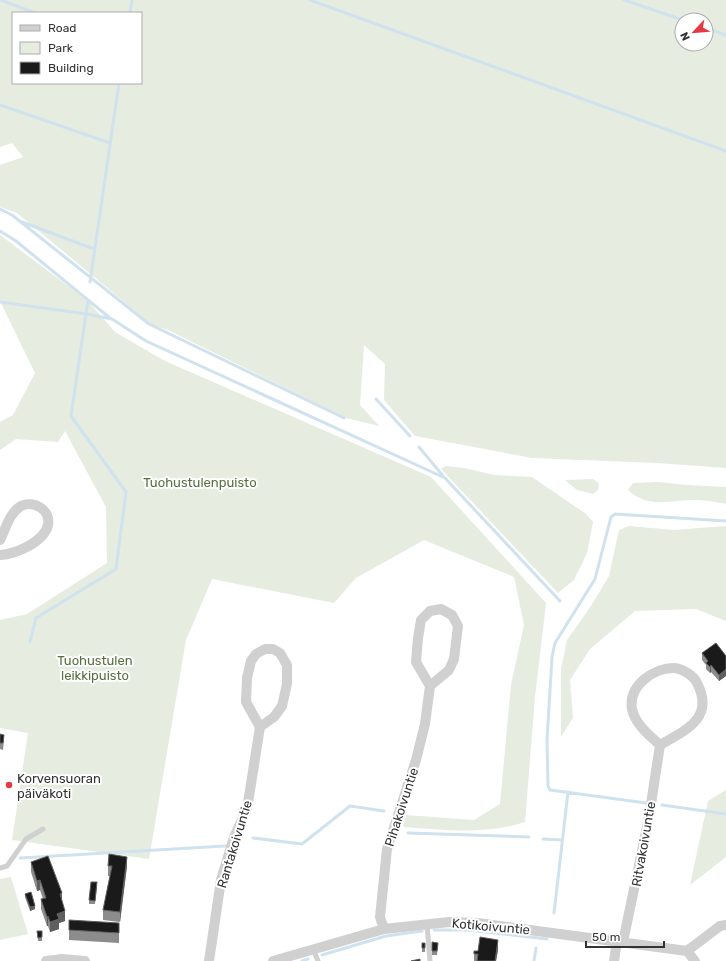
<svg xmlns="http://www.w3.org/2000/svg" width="726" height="961" font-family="Rubik,sans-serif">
  <rect width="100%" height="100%" fill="#fff"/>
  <!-- green -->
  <path fill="#e6ecdf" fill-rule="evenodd" d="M 0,0 L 726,0 L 726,468 L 657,463 L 532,458 L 415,436 L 384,400 L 385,364 L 364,345 L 360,405 L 379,426 L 346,418 L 168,330 L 152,325 L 17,213 L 0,207 L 0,165 L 23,157 L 12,143 L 0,147 ZM 13,13 L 141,13 L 141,83 L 13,83 ZM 682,20 L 706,20 L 706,44 L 682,44 Z
    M 0,235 L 87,300 L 115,332 L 165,361 L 431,477 L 546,603 L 535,697 L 525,822 C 483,835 446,830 403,827 L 406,815 L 474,820 L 500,804 L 511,685 L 524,625 L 514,577 L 424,540 L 356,578 L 334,603 L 212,579 L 186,640 L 149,859 L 12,840 L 28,733 L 0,728 L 0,620 L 27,614 L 107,563 L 106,507 L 65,431 L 58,442 L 16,439 L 0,450 L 0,422 L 13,415 L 35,373 L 0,301 Z
    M 445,466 L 464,468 L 494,475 L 532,477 L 586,514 L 593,522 L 587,553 L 574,580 L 558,593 L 441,469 Z
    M 593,479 L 599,483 L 598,490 L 593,494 L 577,490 L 565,480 Z
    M 659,482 L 687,485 L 726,487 L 726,504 C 716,502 705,500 694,500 C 670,500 648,509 628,490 L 633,483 Z
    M 629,526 L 674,530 L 726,526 L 726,621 L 696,609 L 635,611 L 590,649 L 570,680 L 573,718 L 561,737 L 561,669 L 567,640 L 591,606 L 609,576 L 619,530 Z
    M 726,790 L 726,857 L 690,885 L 708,801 Z
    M 11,877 L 28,934 L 0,940 L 0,879 Z"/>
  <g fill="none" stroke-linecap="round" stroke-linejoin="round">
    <!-- stream -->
    <path stroke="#cfe2ee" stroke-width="3" d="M 1,0 L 35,13
      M 310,0 L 726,151
      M 624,0 L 683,20
      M 130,13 L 132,0
      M 706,28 L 726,35
      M 0,105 L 110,143
      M 0,209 L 12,215 L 149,324 L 344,418
      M 22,222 L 94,249
      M 0,231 L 16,241 L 110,318
      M 90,282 L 119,83
      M 0,302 L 87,314 L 112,319 L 146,341 L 445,478 L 560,601
      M 376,399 L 410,436
      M 419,447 L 444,477
      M 30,642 L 36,618 L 116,569 L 126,492 L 71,416 L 88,300
      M 646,803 L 550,790 L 548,786 L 547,740 L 552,657 L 555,643 L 595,579 L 611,517 L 615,514 L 726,521
      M 662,805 L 726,814
      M 408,833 L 529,837
      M 253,838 L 302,844 L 350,806 L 384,811
      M 543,839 L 562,840
      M 20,858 L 225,846
      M 554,913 L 568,792
      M 434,930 L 467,930 L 547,939
      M 322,955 L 386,936 L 422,931
      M 302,961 L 308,959
      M 534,961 L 536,948"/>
    <!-- lane -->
    <path stroke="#d0d0d0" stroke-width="5" d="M 0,868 L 7,866 L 26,839 L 43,829
      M 427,924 L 430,961
      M 313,949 L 318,961"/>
    <!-- street -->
    <path stroke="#d0d0d0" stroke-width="10" d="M 0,540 C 5,530 10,512 21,506 C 34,500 51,510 48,525 C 44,542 16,554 0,555
      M 384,929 L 380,917 L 387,849 L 416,760 L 425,724 L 430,686 L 449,670 L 454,659 L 458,626 L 452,615 L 441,609 L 430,611 L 421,620 L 418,638 L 416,662 L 430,686
      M 623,942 L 649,817 L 660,745 C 686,730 715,718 697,683 C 694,676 683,669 675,668 C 655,667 628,685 632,709 C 635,724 649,735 660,745
      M 687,951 L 720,926 L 726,925
      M 46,961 L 62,959 L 85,961
      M 209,961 L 221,880 L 234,837 L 247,809 L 260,727 L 246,702 L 247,678 L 251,661 L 256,654 L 265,649 L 273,649 L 280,653 L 287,665 L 287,684 L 282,706 L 274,717 L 260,727
      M 273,961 L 384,929 L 449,922 L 477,923 L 687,951 L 695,961
      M 614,961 L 617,941"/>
  </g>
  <!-- wall -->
  <path fill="#8c8c8c" d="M 702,653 L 726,656 L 726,676 L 719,681 L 711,672 L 710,673 L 706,669 L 706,665 L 702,660 Z
    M 0,734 L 4,741 L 3,750 L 0,749 Z
    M 31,862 L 62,901 L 65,921 L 59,923 L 59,929 L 50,932 L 48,926 L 47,926 L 41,909 L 41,899 L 43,899 L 40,890 L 37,891 L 31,872 Z
    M 108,866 L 127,866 L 120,922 L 103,920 L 103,910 L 110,876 L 108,876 Z
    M 97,886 L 95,904 L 89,904 L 89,900 Z
    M 25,894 L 35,909 L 30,911 L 25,897 Z
    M 69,930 L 119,933 L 119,943 L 69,940 Z
    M 37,931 L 42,931 L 42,941 L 38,941 Z
    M 432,942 L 438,946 L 437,955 L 432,955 Z
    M 422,943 L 425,943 L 425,952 L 422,952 Z
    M 498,950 L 496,961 L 474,961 L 474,954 L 478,951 Z"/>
  <!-- shaded-wall -->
  <path fill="#5f5f5f" d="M 711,665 L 711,672 L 710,673 L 710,667 Z
    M 726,669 L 726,676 L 719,681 L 719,675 Z
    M 127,857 L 127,866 L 120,922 L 120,912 Z
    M 40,880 L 40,890 L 37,891 L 37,881 Z
    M 62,893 L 62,903 L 60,894 Z
    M 35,906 L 35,909 L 30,911 L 30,907 Z
    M 65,911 L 65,921 L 59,923 L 59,929 L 50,932 L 50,922 L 57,914 Z
    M 48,916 L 48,926 L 47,926 L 47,917 Z
    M 498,940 L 498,950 L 496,961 L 495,961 Z"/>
  <!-- building -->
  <path fill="#1a1a1a" stroke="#5f5f5f" d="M 716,643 L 726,656 L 726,669 L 719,675 L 711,665 L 710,667 L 706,663 L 708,661 L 702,653 Z
    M 0,734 L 4,735 L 3,743 L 0,743 Z
    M 109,854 L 127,857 L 120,912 L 103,910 L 112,866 L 108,866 Z
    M 48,856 L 62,893 L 60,894 L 65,911 L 57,914 L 59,919 L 50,922 L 48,916 L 47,917 L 41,899 L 46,898 L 40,880 L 37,881 L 31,862 Z
    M 91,882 L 97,882 L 95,901 L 89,900 Z
    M 31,892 L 35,906 L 30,907 L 25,894 Z
    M 69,920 L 119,923 L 119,933 L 69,930 Z
    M 37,931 L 42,931 L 42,937 L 38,938 Z
    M 480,937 L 498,940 L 495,961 L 477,961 L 478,954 L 474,954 L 474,951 L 478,951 Z
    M 432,942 L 438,943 L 437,951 L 432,951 Z
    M 422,943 L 425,943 L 425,948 L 422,948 Z
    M 420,959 L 420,961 L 411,961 Z"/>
  <!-- markers -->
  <circle fill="#e63946" stroke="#fff" stroke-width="1.5" cx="9" cy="785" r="4"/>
  <g text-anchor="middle" stroke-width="4" stroke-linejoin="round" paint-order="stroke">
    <!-- park labels -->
    <g font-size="13" fill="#56703f" stroke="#fff">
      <text x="200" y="487">Tuohustulenpuisto</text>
      <text x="95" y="665">Tuohustulen<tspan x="95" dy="15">leikkipuisto</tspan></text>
    </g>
    <!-- poi labels -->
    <g font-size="13" fill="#333" stroke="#fff" text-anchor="start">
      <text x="17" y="783">Korvensuoran<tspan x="17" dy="15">päiväkoti</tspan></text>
    </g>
    <!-- street labels -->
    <g font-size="13" fill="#333" stroke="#fff">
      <text transform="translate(401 807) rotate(-72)" y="5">Pihakoivuntie</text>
      <text transform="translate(234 844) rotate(-73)" y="5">Rantakoivuntie</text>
      <text transform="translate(643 844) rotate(-80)" y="5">Ritvakoivuntie</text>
      <text transform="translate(491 926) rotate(5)" y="5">Kotikoivuntie</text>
    </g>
  </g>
  <!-- legend -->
  <rect x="12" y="12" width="130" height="72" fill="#ffffff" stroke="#adadad"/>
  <rect x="20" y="25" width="20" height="6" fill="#d0d0d0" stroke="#adadad"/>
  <text x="48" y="32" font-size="12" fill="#333333">Road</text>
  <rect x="20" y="42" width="20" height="12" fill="#e6ecdf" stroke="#adadad"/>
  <text x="48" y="52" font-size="12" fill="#333333">Park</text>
  <rect x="20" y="62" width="20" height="12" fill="#1a1a1a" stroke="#adadad"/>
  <text x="48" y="72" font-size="12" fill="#333333">Building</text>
  <!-- north arrow -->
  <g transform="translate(694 32) rotate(244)"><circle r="19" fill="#ffffff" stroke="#adadad"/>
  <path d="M0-3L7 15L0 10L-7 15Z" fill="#e63946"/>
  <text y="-6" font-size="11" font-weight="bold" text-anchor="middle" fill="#333333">N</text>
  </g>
  <!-- scale -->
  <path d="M586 941v6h78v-6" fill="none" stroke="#333333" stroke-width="2"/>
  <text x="592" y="941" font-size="12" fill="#333333" stroke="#ffffff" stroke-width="3" paint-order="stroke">50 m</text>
</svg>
